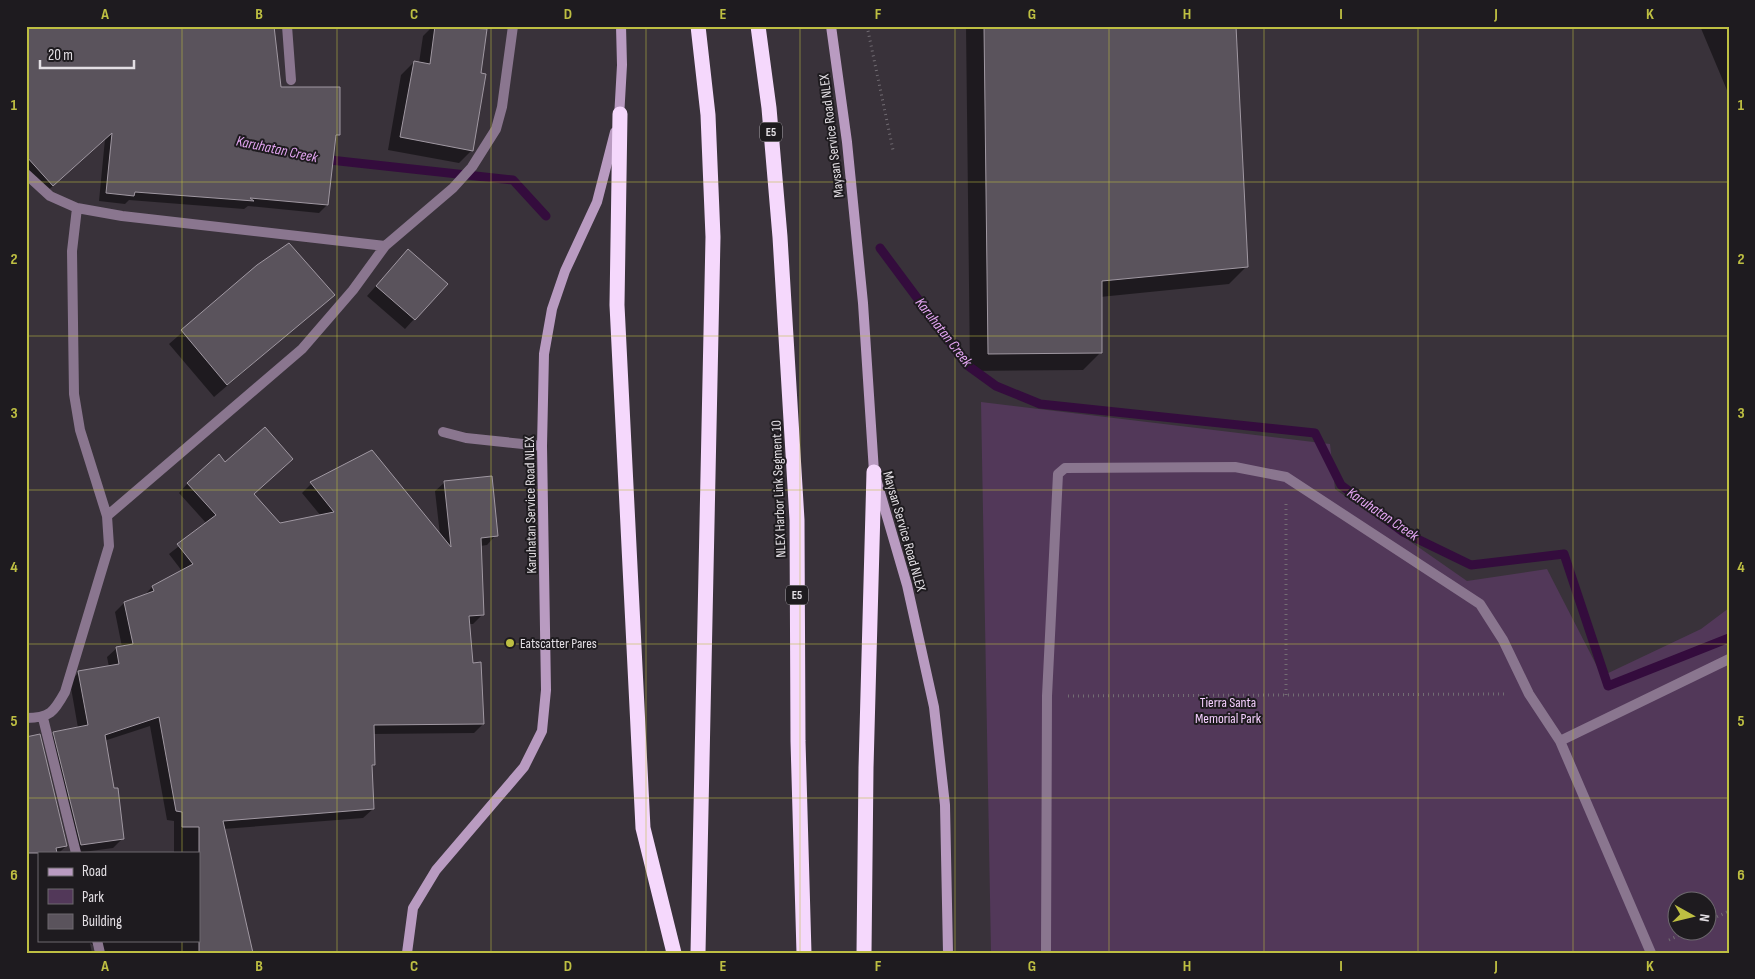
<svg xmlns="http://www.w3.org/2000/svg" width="1755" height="979" font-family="'Sofia Sans Condensed',sans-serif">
  <rect width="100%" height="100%" fill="#39323a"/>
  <!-- green -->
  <path fill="#523859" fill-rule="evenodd" d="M 981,402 L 1330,444 L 1335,489 L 1467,581 L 1547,569 L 1602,676 L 1701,629 L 1729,608 L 1729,953 L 991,953 ZM 1678,902 L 1708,902 L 1708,932 L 1678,932 Z"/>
  <!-- shadow -->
  <path fill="#0007" d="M 26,26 L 280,88 L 339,134 L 334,139 L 327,205 L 319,213 L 248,206 L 244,209 L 129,200 L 125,204 L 99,201 L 105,139 L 44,194 L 26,173 Z
    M 433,26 L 459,26 L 486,30 L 472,150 L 459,163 L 388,150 L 401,75 L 414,62 L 419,63 L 423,36 Z
    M 966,26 L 1235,26 L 1247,266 L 1229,284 L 1100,297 L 1101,352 L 1083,370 L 970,371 Z
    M 1700,26 L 1729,26 L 1729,95 Z
    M 399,260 L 446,284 L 405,329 L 367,296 Z
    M 258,266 L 333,295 L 214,397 L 169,344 Z
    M 371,452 L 440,535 L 435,491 L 445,482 L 496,535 L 487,545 L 480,546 L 483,614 L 473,624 L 468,624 L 472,664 L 483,724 L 474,733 L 373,734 L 374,765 L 371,768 L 373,809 L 363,818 L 223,829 L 252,953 L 95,953 L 93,945 L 90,943 L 92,953 L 26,953 L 26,738 L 66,846 L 59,853 L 39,853 L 39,940 L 199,940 L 199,853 L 174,853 L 174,821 L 167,820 L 150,726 L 104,741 L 122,839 L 113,848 L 76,853 L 45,742 L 54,733 L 78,728 L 70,682 L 79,672 L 109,667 L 107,657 L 117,648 L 122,647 L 115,612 L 124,603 L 143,597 L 152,587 L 182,571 L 169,554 L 207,524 L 179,493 L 188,483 L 252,494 L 279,525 L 321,516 L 302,493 L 311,484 Z"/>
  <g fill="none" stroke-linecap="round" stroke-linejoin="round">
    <!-- stream -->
    <path stroke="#340c3d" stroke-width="9" d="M 321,159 L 513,180 L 546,216
      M 880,248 L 967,365 L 996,386 L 1040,404 L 1315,433 L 1341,485 L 1403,532 L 1471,565 L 1564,554 L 1608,686 L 1729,638"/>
  </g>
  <!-- building -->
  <path fill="#5a535c" stroke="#a098a2" d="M 26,26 L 274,26 L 281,87 L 340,87 L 340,135 L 336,135 L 328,205 L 250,198 L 254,201 L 135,192 L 134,196 L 106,193 L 112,133 L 53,186 L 26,156 Z
    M 435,26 L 487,29 L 481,73 L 486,74 L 473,151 L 400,137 L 414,61 L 430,64 Z
    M 984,26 L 1236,26 L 1248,267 L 1102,281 L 1102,353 L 988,354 Z
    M 289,243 L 335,295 L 227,385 L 181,330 L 257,265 Z
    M 408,249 L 448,284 L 415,320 L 376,286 Z
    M 265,427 L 293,459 L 254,494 L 280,523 L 334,512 L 310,482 L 372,450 L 451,547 L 444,481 L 492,476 L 498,536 L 481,538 L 484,615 L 469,616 L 473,663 L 481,662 L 484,724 L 374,725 L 375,765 L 372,765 L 374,809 L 223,821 L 253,953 L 199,953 L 199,827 L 182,827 L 182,812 L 176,811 L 159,717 L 105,735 L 114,788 L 118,788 L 124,839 L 81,845 L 53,732 L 88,725 L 78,671 L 119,664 L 116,647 L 133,644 L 124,602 L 154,591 L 152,586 L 193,564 L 177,544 L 216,515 L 187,483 L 219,454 L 225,462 Z
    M 40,734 L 67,846 L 56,848 L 57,853 L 26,853 L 26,737 Z"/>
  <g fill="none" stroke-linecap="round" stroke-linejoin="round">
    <!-- path -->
    <path stroke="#726c73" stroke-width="3" stroke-dasharray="1 4" stroke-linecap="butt" d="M 867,26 L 893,150
      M 1286,695 L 1286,503
      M 1068,696 L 1507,694
      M 1708,921 L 1729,911
      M 1669,940 L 1686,932"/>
    <!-- lane -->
    <path stroke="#8a768f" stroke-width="10" d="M 443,432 L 466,438 L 542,446
      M 1560,741 L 1729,659
      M 1046,953 L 1047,696 L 1058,474 L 1065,468 L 1235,467 L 1286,477 L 1480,604 L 1503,640 L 1529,694 L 1560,741 L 1651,953"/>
    <!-- street -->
    <path stroke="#8a768f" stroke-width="10" d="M 287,26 L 291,80
      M 26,174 L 50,196 L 77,208 L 122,216 L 385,246
      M 77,208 L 72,251 L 74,394 L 80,430 L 107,516
      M 26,718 C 50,718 54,712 65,692 L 109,546 L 107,516 L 302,349 L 353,290 L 385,246 L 453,188 L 472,167 L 496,129 L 502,107 L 513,26
      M 43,718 L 76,853
      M 97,940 L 100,953"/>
    <!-- secondary -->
    <path stroke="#b99bc1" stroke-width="10" d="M 831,26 L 847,142 L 863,303 L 874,472 L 907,585 L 934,707 L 945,805 L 948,953
      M 619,118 L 622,65 L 621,26
      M 407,953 L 413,908 L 436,870 L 524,767 L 542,731 L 546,690 L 542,446 L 544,354 L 552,309 L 565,271 L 597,202 L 615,132"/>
    <!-- highway -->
    <path stroke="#f5d8fc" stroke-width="15" d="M 758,26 L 769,108 L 780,237 L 797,520 L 798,741 L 804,953
      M 620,114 L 617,305 L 643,828 L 674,953
      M 698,953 L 713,237 L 708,115 L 698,26
      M 864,953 L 866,768 L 874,472"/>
  </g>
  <!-- grid -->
  <path fill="none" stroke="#bebf42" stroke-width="1" stroke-opacity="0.55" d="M 182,26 L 182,853M 337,26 L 337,953M 491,26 L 491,953M 646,26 L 646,953M 800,26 L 800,953M 955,26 L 955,953M 1109,26 L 1109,953M 1264,26 L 1264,953M 1418,26 L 1418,953M 1573,26 L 1573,953M 26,182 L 1729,182M 26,336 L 1729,336M 26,490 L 1729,490M 26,644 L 1729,644M 26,798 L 1729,798M 182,940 L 182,953"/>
  <!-- markers -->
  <circle fill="#bebf42" stroke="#1e1b1f" stroke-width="2" cx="510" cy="643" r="5"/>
  <g text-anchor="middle" stroke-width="4" stroke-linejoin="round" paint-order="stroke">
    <!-- shield labels -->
    <g fill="#1e1b1f" stroke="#a8a4a9" stroke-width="1">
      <rect x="760" y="122.5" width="22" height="19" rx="4"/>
      <rect x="786" y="585.5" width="22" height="19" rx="4"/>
    </g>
    <g font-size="12" font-weight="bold" fill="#e3dfe4">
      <text x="771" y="136">E5</text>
      <text x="797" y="599">E5</text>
    </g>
    <!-- street labels -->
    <g font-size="14" fill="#e3dfe4" stroke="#1e1b1f">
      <text transform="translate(831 136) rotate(-97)" y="5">Maysan Service Road NLEX</text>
      <text transform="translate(778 489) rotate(-92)" y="5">NLEX Harbor Link Segment 10</text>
      <text transform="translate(530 505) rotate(-91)" y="5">Karuhatan Service Road NLEX</text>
      <text transform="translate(905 531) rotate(74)" y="5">Maysan Service Road NLEX</text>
    </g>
    <!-- poi labels -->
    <g font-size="14" fill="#e3dfe4" stroke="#1e1b1f" text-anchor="start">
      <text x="520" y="648">Eatscatter Pares</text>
    </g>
    <!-- park labels -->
    <g font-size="14" fill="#f5cffe" stroke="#1e1b1f">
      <text x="1228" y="707">Tierra Santa<tspan x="1228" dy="16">Memorial Park</tspan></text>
    </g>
    <!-- water labels -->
    <g font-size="15" font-style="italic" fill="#e3a5f2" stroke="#1e1b1f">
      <text transform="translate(277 149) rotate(12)" y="5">Karuhatan Creek</text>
      <text transform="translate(944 332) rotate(52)" y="5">Karuhatan Creek</text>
      <text transform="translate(1383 514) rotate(34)" y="5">Karuhatan Creek</text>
    </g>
  </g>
  <!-- border -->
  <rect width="1755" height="979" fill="none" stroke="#1e1b1f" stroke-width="55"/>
  <!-- legend -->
  <rect x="38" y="852" width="162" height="90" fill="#1e1b1f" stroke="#6d696e"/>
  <rect x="48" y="868" width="25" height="8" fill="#b99bc1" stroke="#6d696e"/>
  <text x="82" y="876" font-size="15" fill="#e3dfe4">Road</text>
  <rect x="48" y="889" width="25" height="15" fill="#523859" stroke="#6d696e"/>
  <text x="82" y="902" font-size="15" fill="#e3dfe4">Park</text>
  <rect x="48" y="914" width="25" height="15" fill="#5a535c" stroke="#6d696e"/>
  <text x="82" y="926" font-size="15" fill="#e3dfe4">Building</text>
  <!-- north arrow -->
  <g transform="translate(1692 916) rotate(98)"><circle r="24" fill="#1e1b1f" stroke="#6d696e"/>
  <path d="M0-4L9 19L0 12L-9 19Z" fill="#bebf42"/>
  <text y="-8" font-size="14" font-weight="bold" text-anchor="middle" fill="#e3dfe4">N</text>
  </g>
  <!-- scale -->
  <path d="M40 60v8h94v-8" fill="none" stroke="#e3dfe4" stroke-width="2.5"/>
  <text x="48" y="60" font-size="15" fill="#e3dfe4" stroke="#1e1b1f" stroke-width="4" paint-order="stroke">20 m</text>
  <rect x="28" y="28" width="1700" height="924" fill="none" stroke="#bebf42" stroke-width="2"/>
  <g font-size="16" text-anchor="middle" font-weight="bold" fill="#bebf42">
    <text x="105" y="19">A</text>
    <text x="259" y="19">B</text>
    <text x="414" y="19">C</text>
    <text x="568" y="19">D</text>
    <text x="723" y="19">E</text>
    <text x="878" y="19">F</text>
    <text x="1032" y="19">G</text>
    <text x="1187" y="19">H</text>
    <text x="1341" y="19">I</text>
    <text x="1496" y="19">J</text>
    <text x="1650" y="19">K</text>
    <text x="14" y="110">1</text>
    <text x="1741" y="110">1</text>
    <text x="14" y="264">2</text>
    <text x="1741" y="264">2</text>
    <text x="14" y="418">3</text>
    <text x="1741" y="418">3</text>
    <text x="14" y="572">4</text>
    <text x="1741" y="572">4</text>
    <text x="14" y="726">5</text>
    <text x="1741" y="726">5</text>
    <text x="14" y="880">6</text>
    <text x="1741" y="880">6</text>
    <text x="105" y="971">A</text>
    <text x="259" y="971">B</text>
    <text x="414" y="971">C</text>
    <text x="568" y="971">D</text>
    <text x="723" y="971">E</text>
    <text x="878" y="971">F</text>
    <text x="1032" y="971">G</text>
    <text x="1187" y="971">H</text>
    <text x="1341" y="971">I</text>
    <text x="1496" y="971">J</text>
    <text x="1650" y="971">K</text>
  </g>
</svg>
